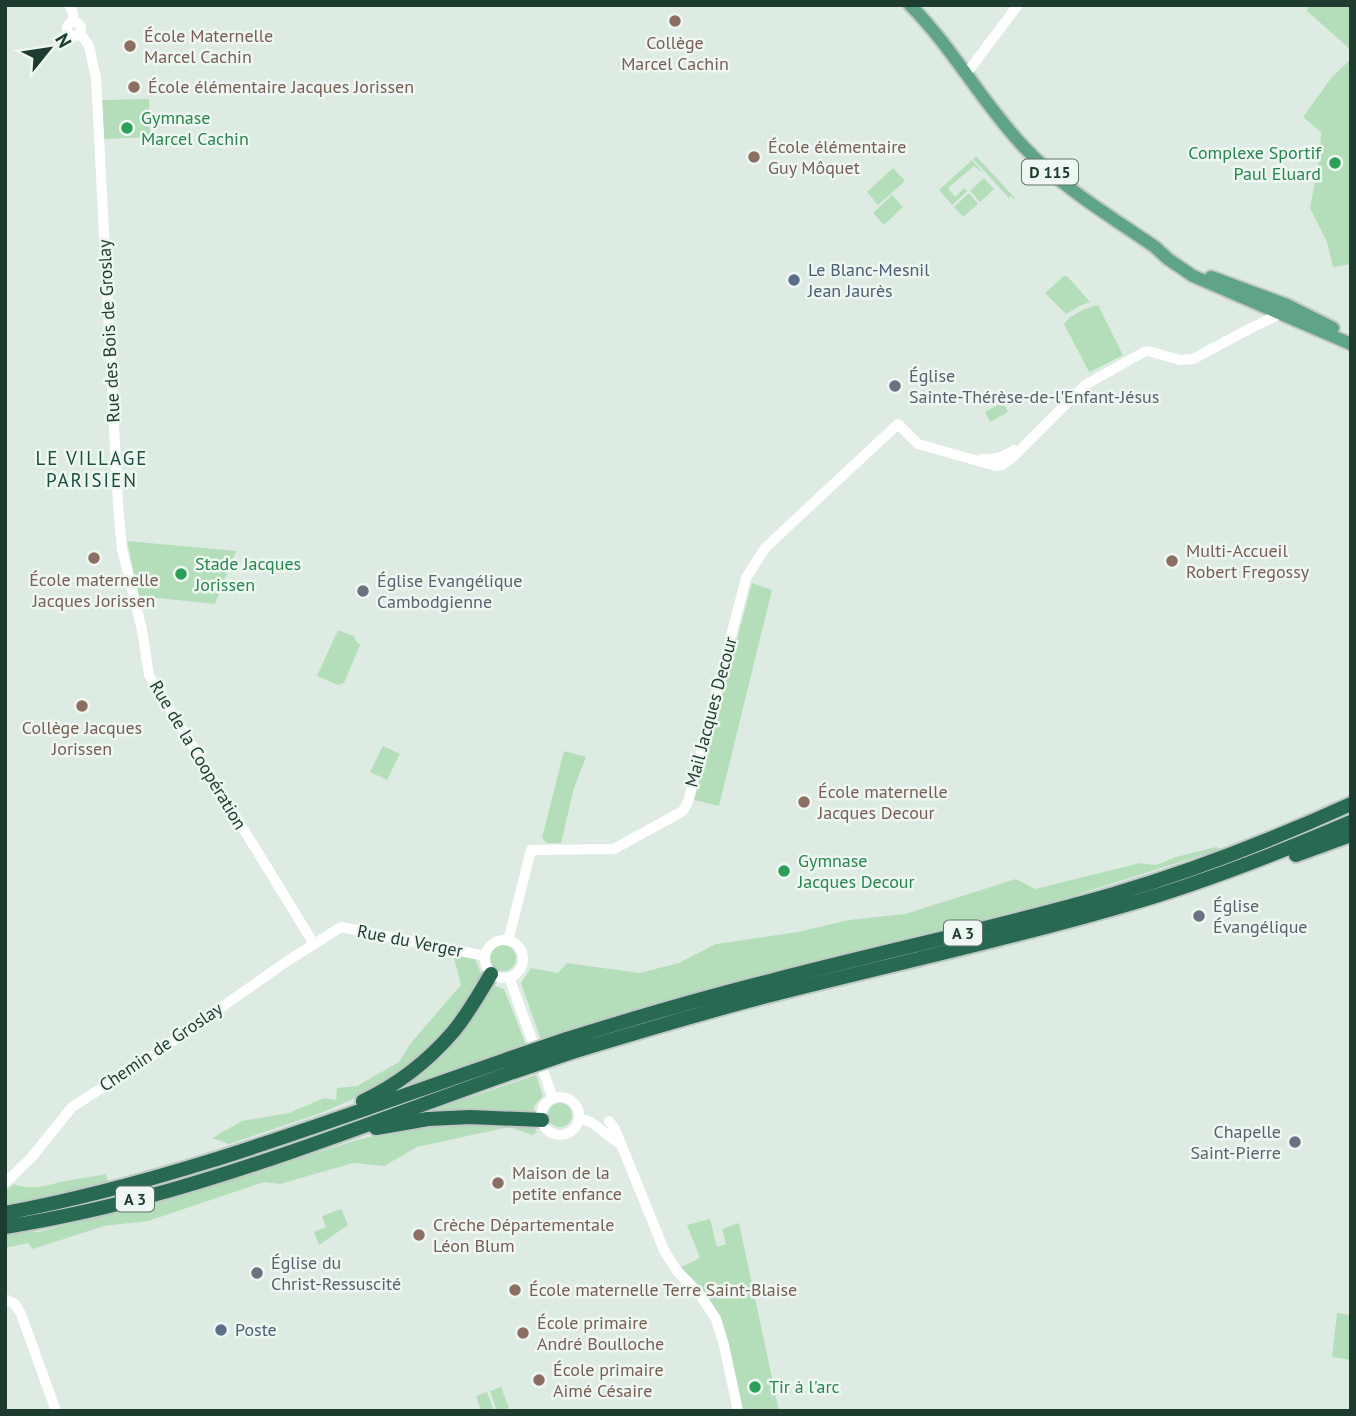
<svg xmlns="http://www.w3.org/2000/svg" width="1356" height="1416" font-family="'PT Sans',sans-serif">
  <rect width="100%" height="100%" fill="#deebe3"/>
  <!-- green -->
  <path fill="#b4deba" d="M 1308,5 L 1351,5 L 1351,50 L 1307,11 Z
    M 1351,59 L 1351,264 L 1333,267 L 1327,242 L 1310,208 L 1320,153 L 1321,132 L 1303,117 L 1332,77 Z
    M 149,99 L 150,137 L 104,139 L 102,100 Z
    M 976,156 L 1015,198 L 1014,199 L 1011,196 L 1009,198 L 973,159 Z
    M 972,160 L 985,175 L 974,166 L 948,188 L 955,197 L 964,188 L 967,191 L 952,205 L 939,190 Z
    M 893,168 L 905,181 L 878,205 L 867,192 Z
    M 984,178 L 994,189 L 980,202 L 970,191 Z
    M 969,193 L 978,204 L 963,217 L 954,207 Z
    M 892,195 L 903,207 L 884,225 L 873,213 Z
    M 1064,276 L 1067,276 L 1090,302 L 1080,306 L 1066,314 L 1045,293 Z
    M 1098,305 L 1123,355 L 1090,372 L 1088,370 L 1064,324 C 1072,313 1085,309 1098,305 Z
    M 1003,402 L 1008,412 L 990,422 L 985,412 Z
    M 127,541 L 236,551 L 215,604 L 139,596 Z
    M 752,583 L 772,590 L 719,806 L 694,800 Z
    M 338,630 L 354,636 L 356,641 L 360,645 L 344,683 L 338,685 L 317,676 Z
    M 383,746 L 400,754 L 387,780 L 370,772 Z
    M 564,751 L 586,757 L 574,788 L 561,843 L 547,843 L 542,838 Z
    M 1216,847 L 1221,849 L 1063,899 L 705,991 L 636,1010 L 541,1040 L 521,983 L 531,968 L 558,973 L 567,963 L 639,973 L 679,963 L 716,944 L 798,932 L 849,920 L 905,914 L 1016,879 L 1035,889 L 1140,863 L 1156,865 L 1176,857 Z
    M490 958a13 13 0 1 1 26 0a13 13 0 1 1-26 0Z
    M 453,954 L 475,959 L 484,980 L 442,1038 L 411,1066 L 371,1091 L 321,1113 L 229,1144 L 212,1138 L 242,1121 L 289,1113 L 324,1098 L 336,1100 L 337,1088 L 357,1086 L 399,1062 L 410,1044 L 461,985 Z
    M 490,984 L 504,989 L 526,1045 L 377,1098 L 412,1076 Z
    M 530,1058 L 531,1061 L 217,1169 L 144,1191 L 74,1208 L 5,1221 L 102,1199 L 223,1165 Z
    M 536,1075 L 543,1096 L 535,1105 L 532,1116 L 414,1116 Z
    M548 1115a12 12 0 1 1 24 0a12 12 0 1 1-24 0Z
    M 440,1122 L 532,1124 L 537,1132 L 532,1135 L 509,1127 L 417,1147 L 384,1166 L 353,1163 L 280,1184 L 264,1182 L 148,1221 L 104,1226 L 33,1249 L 28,1243 L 5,1248 L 5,1233 L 12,1231 L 38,1232 L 109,1214 L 168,1199 L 354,1141 L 400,1129 Z
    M 106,1174 L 108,1182 L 5,1206 L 5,1191 L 14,1184 C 34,1191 46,1185 66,1181 C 79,1178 93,1177 106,1174 Z
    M 341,1209 L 348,1225 L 319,1245 L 314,1232 L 326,1227 L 322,1216 Z
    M 710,1219 L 717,1247 L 726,1244 L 722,1229 L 739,1223 L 779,1411 L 743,1411 L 721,1317 L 704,1291 L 681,1267 L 700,1258 L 687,1225 Z
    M 1337,1313 L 1351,1315 L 1351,1360 L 1332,1357 Z
    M 501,1387 L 509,1408 L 497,1411 L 490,1391 Z
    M 487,1392 L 494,1411 L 481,1411 L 476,1396 Z"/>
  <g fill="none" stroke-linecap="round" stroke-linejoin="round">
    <!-- primary casing -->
    <g stroke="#c0c8c5" stroke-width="16">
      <path id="primary" d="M 910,5 C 953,48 982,103 1024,147 C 1061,187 1110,216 1155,247 L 1168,259 L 1193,276 L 1351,344
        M 1211,277 L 1287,305 L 1333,328"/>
    </g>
    <!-- motorway casing -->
    <g stroke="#c0c8c5" stroke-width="18">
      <path id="motorway" d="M 1296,855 L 1351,835
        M 567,1039 C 634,1018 702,998 770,981 C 884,951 1000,927 1114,894 C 1195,870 1274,839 1351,804
        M 572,1052 C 638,1032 704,1012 771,995 C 888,965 1006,940 1122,906 C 1200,884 1276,854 1351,822
        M 363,1101 C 397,1085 428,1061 453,1032 C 468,1014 479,994 491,974
        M 376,1128 L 428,1119 L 470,1117 L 542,1120
        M 5,1213 C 178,1181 342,1116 508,1059
        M 5,1227 C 61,1218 117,1205 171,1190 C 287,1157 399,1112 513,1072"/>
    </g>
    <!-- tertiary -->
    <path stroke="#fff" stroke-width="10" d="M 69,5 L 72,10 L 74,21
      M67 29a7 7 0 1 1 14 0a7 7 0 1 1-14 0Z
      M 80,33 L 89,46 L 96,78 L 118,503 L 122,549 L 142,630 L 149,675 L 314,944
      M 966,74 L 1018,5
      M 982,459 C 995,460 1003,457 1014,450
      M485 959a19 19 0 1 1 38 0a19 19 0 1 1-38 0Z
      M 508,941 L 531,850 L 614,849 L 683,811 L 688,802 L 746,578 L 765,548 L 898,424 L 918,444 L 996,466 L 1002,465 L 1013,457 L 1085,385 L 1144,352 L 1148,351 L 1180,360 L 1193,359 L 1251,328 L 1280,314
      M 509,977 L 553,1098
      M541 1116a19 19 0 1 1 38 0a19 19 0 1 1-38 0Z
      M 579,1118 L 591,1122 L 617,1142
      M 609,1121 L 615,1129 L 664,1250 L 677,1271 L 700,1295 L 716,1319 L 724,1345 L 738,1411
      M 5,1183 L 31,1158 L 72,1107 L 146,1060 L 286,962 L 341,927 L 485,956
      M 5,1299 L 15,1304 L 21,1314 L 56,1411"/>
    <!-- primary -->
    <use href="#primary" stroke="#5fa388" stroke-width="12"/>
    <!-- motorway -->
    <use href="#motorway" stroke="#286952" stroke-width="14"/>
    <!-- motorway-bridge casing -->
    <g stroke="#c0c8c5" stroke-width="18" stroke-linecap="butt">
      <path id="motorway-bridge" d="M 508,1059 L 567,1039
        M 513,1072 L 572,1052"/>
    </g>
    <!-- motorway-bridge -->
    <use href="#motorway-bridge" stroke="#286952" stroke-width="14"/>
  </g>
  <!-- markers -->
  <g fill="#8d6e63" stroke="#eef7f1" stroke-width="2.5">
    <circle cx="675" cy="21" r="7"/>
    <circle cx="130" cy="46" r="7"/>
    <circle cx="134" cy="87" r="7"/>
    <circle cx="754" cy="157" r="7"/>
    <circle cx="94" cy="558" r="7"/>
    <circle cx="1172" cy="561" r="7"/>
    <circle cx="82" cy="706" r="7"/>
    <circle cx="804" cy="802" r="7"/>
    <circle cx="498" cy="1183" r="7"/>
    <circle cx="419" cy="1235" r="7"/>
    <circle cx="515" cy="1290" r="7"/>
    <circle cx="523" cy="1333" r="7"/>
    <circle cx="539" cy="1380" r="7"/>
  </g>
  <g fill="#2e9e5b" stroke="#eef7f1" stroke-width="2.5">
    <circle cx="127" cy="128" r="7"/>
    <circle cx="1335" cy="163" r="7"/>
    <circle cx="181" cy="574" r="7"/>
    <circle cx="784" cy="871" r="7"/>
    <circle cx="755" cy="1387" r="7"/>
  </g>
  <g fill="#5c6f8a" stroke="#eef7f1" stroke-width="2.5">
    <circle cx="794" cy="280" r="7"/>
    <circle cx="221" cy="1330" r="7"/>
  </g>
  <g fill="#6b7280" stroke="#eef7f1" stroke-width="2.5">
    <circle cx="895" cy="386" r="7"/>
    <circle cx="363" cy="591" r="7"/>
    <circle cx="1199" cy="916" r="7"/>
    <circle cx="1295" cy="1142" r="7"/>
    <circle cx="257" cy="1273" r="7"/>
  </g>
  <g text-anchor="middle" stroke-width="5" stroke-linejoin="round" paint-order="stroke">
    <!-- shield labels -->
    <g fill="#eef7f1" stroke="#5c7369" stroke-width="2">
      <rect x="1022" y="159.5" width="56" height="25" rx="5"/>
      <rect x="944" y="920.5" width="38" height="25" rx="5"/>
      <rect x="116" y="1186.5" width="38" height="25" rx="5"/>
    </g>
    <g font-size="16" font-weight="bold" fill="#1e3b2f">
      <text x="1050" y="178">D 115</text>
      <text x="963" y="939">A 3</text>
      <text x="135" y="1205">A 3</text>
    </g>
    <!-- education labels -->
    <g font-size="18" fill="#785e54" stroke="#eef7f1" text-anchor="start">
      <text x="144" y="42">École Maternelle<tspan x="144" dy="21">Marcel Cachin</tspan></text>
      <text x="675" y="49" text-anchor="middle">Collège<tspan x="675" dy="21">Marcel Cachin</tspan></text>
      <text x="148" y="93">École élémentaire Jacques Jorissen</text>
      <text x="768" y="153">École élémentaire<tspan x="768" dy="21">Guy Môquet</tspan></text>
      <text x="1186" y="557">Multi-Accueil<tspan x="1186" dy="21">Robert Fregossy</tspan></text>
      <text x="94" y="586" text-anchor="middle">École maternelle<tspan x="94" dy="21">Jacques Jorissen</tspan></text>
      <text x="82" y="734" text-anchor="middle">Collège Jacques<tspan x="82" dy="21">Jorissen</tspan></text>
      <text x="818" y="798">École maternelle<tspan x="818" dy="21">Jacques Decour</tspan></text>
      <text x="512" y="1179">Maison de la<tspan x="512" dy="21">petite enfance</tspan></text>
      <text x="433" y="1231">Crèche Départementale<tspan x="433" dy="21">Léon Blum</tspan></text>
      <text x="529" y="1296">École maternelle Terre Saint-Blaise</text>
      <text x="537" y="1329">École primaire<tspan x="537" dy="21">André Boulloche</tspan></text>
      <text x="553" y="1376">École primaire<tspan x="553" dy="21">Aimé Césaire</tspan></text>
    </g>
    <!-- leisure labels -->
    <g font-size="18" fill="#27864d" stroke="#eef7f1" text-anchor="start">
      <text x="141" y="124">Gymnase<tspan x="141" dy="21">Marcel Cachin</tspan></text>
      <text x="1321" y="159" text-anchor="end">Complexe Sportif<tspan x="1321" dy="21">Paul Eluard</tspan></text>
      <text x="195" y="570">Stade Jacques<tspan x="195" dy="21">Jorissen</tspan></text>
      <text x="798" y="867">Gymnase<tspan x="798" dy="21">Jacques Decour</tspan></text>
      <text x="769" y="1393">Tir à l'arc</text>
    </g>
    <!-- service labels -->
    <g font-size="18" fill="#4e5e75" stroke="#eef7f1" text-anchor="start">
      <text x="808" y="276">Le Blanc-Mesnil<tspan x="808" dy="21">Jean Jaurès</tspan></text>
      <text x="235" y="1336">Poste</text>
    </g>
    <!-- street labels -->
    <g font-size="18" fill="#1e3b2f" stroke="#eef7f1">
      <text transform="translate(109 331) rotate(-93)" y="6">Rue des Bois de Groslay</text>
      <text transform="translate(711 712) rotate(-75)" y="6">Mail Jacques Decour</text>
      <text transform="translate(198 755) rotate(59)" y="6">Rue de la Coopération</text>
      <text transform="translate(410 941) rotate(11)" y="6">Rue du Verger</text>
      <text transform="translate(161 1047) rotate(-34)" y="6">Chemin de Groslay</text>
    </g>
    <!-- worship labels -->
    <g font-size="18" fill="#5b616d" stroke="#eef7f1" text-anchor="start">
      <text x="909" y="382">Église<tspan x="909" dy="21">Sainte-Thérèse-de-l'Enfant-Jésus</tspan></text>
      <text x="377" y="587">Église Evangélique<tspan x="377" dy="21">Cambodgienne</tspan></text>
      <text x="1213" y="912">Église<tspan x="1213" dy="21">Évangélique</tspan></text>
      <text x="1281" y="1138" text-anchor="end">Chapelle<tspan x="1281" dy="21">Saint-Pierre</tspan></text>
      <text x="271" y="1269">Église du<tspan x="271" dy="21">Christ-Ressuscité</tspan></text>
    </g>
    <!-- neighbourhood labels -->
    <g font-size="19" letter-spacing="2" fill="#194e3a" stroke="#eef7f1">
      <text x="92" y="465">LE VILLAGE<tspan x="92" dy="22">PARISIEN</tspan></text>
    </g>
  </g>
  <!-- border -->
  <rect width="1356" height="1416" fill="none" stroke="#1e3b2f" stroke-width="14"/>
  <!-- north arrow -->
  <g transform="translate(49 49) rotate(60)" stroke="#eef7f1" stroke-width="5" paint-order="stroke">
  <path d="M0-5L12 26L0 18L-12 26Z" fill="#1e3b2f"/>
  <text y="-10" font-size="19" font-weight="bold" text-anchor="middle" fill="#1e3b2f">N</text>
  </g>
</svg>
